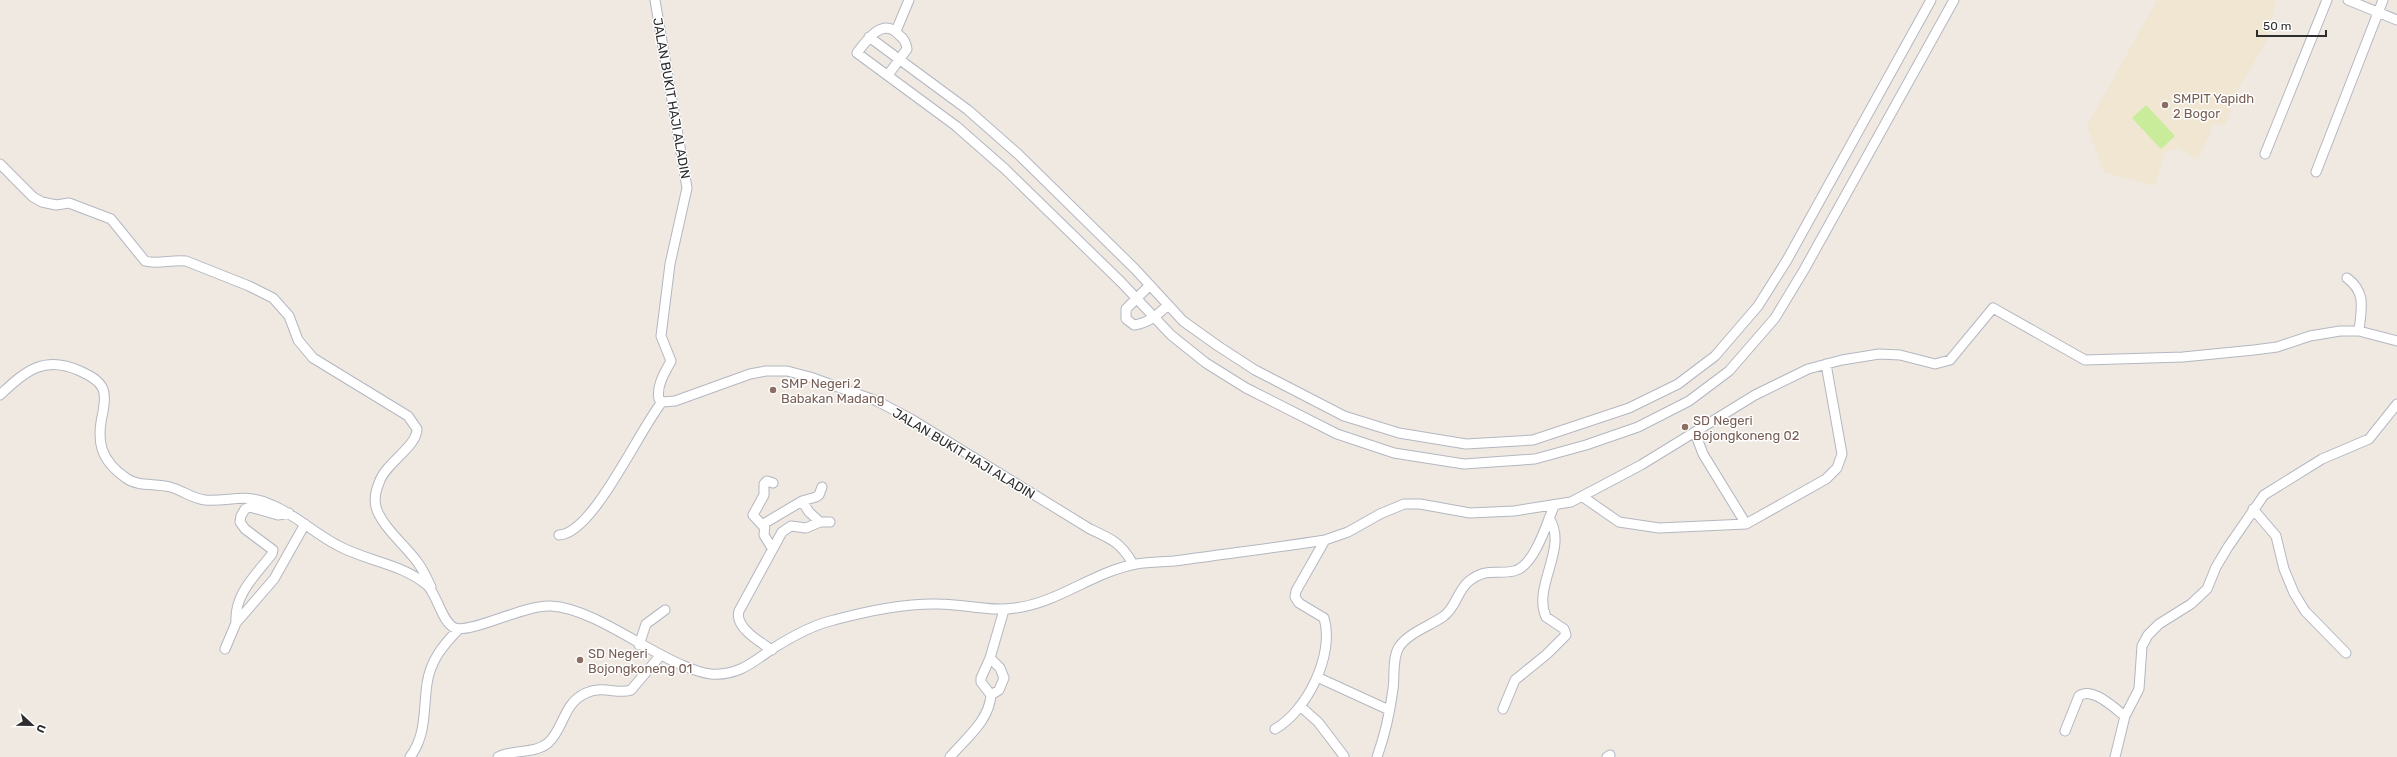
<svg xmlns="http://www.w3.org/2000/svg" width="2397" height="757" font-family="Rubik,sans-serif">
  <rect width="100%" height="100%" fill="#efe9e1"/>
  <!-- education -->
  <path fill="#f0e6d1" d="M 2157,0 L 2276,0 L 2267,40 L 2239,87 L 2225,125 L 2214,123 L 2198,159 L 2178,148 L 2165,152 L 2155,186 L 2104,172 L 2087,126 Z"/>
  <!-- pitch -->
  <path fill="#c9ec9a" d="M 2146,105 L 2175,136 L 2161,149 L 2132,118 Z"/>
  <g fill="none" stroke-linecap="round" stroke-linejoin="round">
    <!-- minor casing -->
    <g stroke="#b4b7c1" stroke-width="11">
      <path id="minor" d="M 655,0 L 687,188 L 670,264 L 661,336 L 671,361 C 665,372 656,386 659,399 L 662,402 L 675,401 L 750,374 L 766,371 L 787,371 L 810,377 L 877,401 L 911,419 L 1090,529 C 1112,539 1121,543 1133,564
        M 2348,0 L 2397,20
        M 896,31 L 909,0
        M 869,37 L 968,110 L 1018,154 L 1135,269 L 1183,321 L 1218,346 L 1255,370 L 1344,416 L 1399,433 L 1466,444 L 1533,440 L 1629,408 L 1678,384 L 1715,356 L 1758,306 L 1787,260 L 1931,0
        M 888,75 L 907,49 C 906,42 904,39 898,34 C 882,17 866,41 857,53 L 956,126 L 1005,169 L 1121,282 L 1171,335 L 1206,363 L 1246,388 L 1337,434 L 1394,453 L 1464,464 L 1535,459 L 1586,445 L 1638,427 L 1689,401 L 1729,371 L 1775,318 L 1804,270 L 1954,0
        M 2265,154 L 2327,0
        M 0,164 L 33,197 L 42,202 L 56,205 L 69,203 L 111,219 L 145,261 C 158,265 172,259 186,261 L 249,286 L 273,298 L 289,316 L 298,340 L 313,358 L 408,416 L 417,429 C 417,447 385,463 379,483 C 376,490 374,499 376,507 C 381,526 407,547 418,563 C 424,571 427,579 431,587
        M 2316,172 L 2383,0
        M 2347,278 C 2367,293 2361,309 2359,331
        M 1150,285 L 1126,309 L 1126,319 L 1134,325 C 1149,323 1158,314 1168,305
        M 0,395 C 26,370 45,355 80,371 C 89,375 99,380 103,389 C 106,397 104,404 103,412 C 96,441 100,460 126,478 C 138,487 155,483 170,487 C 182,490 193,499 205,500 C 231,502 244,492 272,505 C 296,515 314,533 337,545 C 365,561 401,563 427,585 C 437,594 442,623 455,628 C 470,634 526,604 551,606 C 591,608 643,649 682,665 C 691,669 701,673 711,674 C 737,676 752,663 772,649 C 791,637 812,625 834,620 C 867,611 905,603 939,604 C 964,604 990,612 1015,608 C 1058,603 1093,572 1136,564 C 1148,562 1161,562 1174,561 C 1224,554 1275,548 1325,540 L 1348,532 L 1380,514 L 1404,504 L 1420,504 L 1470,513 L 1514,511 L 1571,502 L 1641,465 L 1755,395 L 1808,369 L 1842,360 L 1879,354 L 1900,355 L 1935,364 L 1950,360 L 1993,308 L 2085,360 L 2183,357 L 2254,350 L 2277,347 L 2310,336 L 2340,331 L 2359,331 L 2397,341
        M 1695,433 L 1703,454 L 1746,524
        M 1583,497 L 1619,522 L 1659,528 L 1746,524 L 1826,479 L 1837,468 L 1842,454 L 1826,364
        M 802,501 L 809,512 L 820,522
        M 2253,509 L 2276,536 L 2284,569 L 2294,593 L 2305,611 L 2346,653
        M 763,526 L 753,515 L 764,495 L 764,484 L 767,481 L 773,483
        M 559,535 C 593,534 639,430 662,402
        M 772,548 L 764,535 L 765,523 L 802,501 L 816,497 L 819,495 L 822,487
        M 236,623 C 234,594 255,576 272,554 L 273,550 L 245,529 L 240,522 L 241,516 L 245,509 L 250,507 L 278,515 L 289,513
        M 639,645 L 646,624 L 665,610
        M 225,649 L 236,623 L 274,579 L 305,524
        M 772,650 C 760,642 734,627 739,611 L 782,532 L 791,526 L 806,528 L 820,522 L 830,522
        M 990,658 L 1000,668 L 1004,678 L 999,690 L 991,695
        M 1317,677 L 1389,710
        M 1300,706 L 1318,722 L 1344,756
        M 1503,709 L 1515,680 L 1547,654 L 1566,635 L 1564,629 L 1546,617 C 1532,586 1569,548 1549,518
        M 1275,729 C 1307,711 1335,654 1324,618 L 1299,603 L 1295,597 L 1296,591 L 1325,540
        M 2065,731 L 2079,696 C 2092,686 2114,708 2125,716
        M 410,757 C 427,734 423,710 427,684 C 430,661 443,645 459,629
        M 498,757 C 513,749 535,754 548,743 C 564,729 563,703 586,693 C 604,685 618,695 631,690 L 660,656
        M 950,757 C 966,738 989,721 991,695 L 981,682 L 981,678 L 990,658 L 1004,610
        M 1377,757 C 1385,735 1390,712 1393,689 C 1395,676 1392,658 1399,647 C 1408,633 1430,626 1444,616 C 1456,607 1457,592 1468,582 C 1486,567 1496,575 1514,571 C 1534,567 1547,523 1554,506
        M 1607,757 L 1610,755
        M 2115,757 L 2125,716 L 2139,689 L 2142,646 L 2148,635 L 2159,624 L 2191,604 L 2207,589 L 2216,567 L 2228,547 L 2264,495 L 2322,459 L 2369,439 L 2397,404"/>
    </g>
    <!-- minor -->
    <use href="#minor" stroke="#fff" stroke-width="9"/>
  </g>
  <!-- markers -->
  <g fill="#8d6e63" stroke="#fff" stroke-width="1.5">
    <circle cx="2165" cy="105" r="4"/>
    <circle cx="773" cy="390" r="4"/>
    <circle cx="1685" cy="427" r="4"/>
    <circle cx="580" cy="660" r="4"/>
  </g>
  <g text-anchor="middle" stroke-width="3" stroke-linejoin="round" paint-order="stroke">
    <!-- street labels -->
    <g font-size="13" fill="#2e2e2e" stroke="#fff">
      <text transform="translate(672 98) rotate(80)" y="5">JALAN BUKIT HAJI ALADIN</text>
      <text transform="translate(964 453) rotate(31)" y="5">JALAN BUKIT HAJI ALADIN</text>
    </g>
    <!-- education labels -->
    <g font-size="13" fill="#785e54" stroke="#fff" text-anchor="start">
      <text x="2173" y="103">SMPIT Yapidh<tspan x="2173" dy="15">2 Bogor</tspan></text>
      <text x="781" y="388">SMP Negeri 2<tspan x="781" dy="15">Babakan Madang</tspan></text>
      <text x="1693" y="425">SD Negeri<tspan x="1693" dy="15">Bojongkoneng 02</tspan></text>
      <text x="588" y="658">SD Negeri<tspan x="588" dy="15">Bojongkoneng 01</tspan></text>
    </g>
  </g>
  <!-- north arrow -->
  <g transform="translate(32 725) rotate(112)" stroke="#ffffff" stroke-width="3" paint-order="stroke">
  <path d="M0-3L7 15L0 10L-7 15Z" fill="#2e2e2e"/>
  <text y="-6" font-size="11" font-weight="bold" text-anchor="middle" fill="#2e2e2e">U</text>
  </g>
  <!-- scale -->
  <path d="M2257 30v6h69v-6" fill="none" stroke="#2e2e2e" stroke-width="2"/>
  <text x="2263" y="30" font-size="12" fill="#2e2e2e" stroke="#ffffff" stroke-width="3" paint-order="stroke">50 m</text>
</svg>
